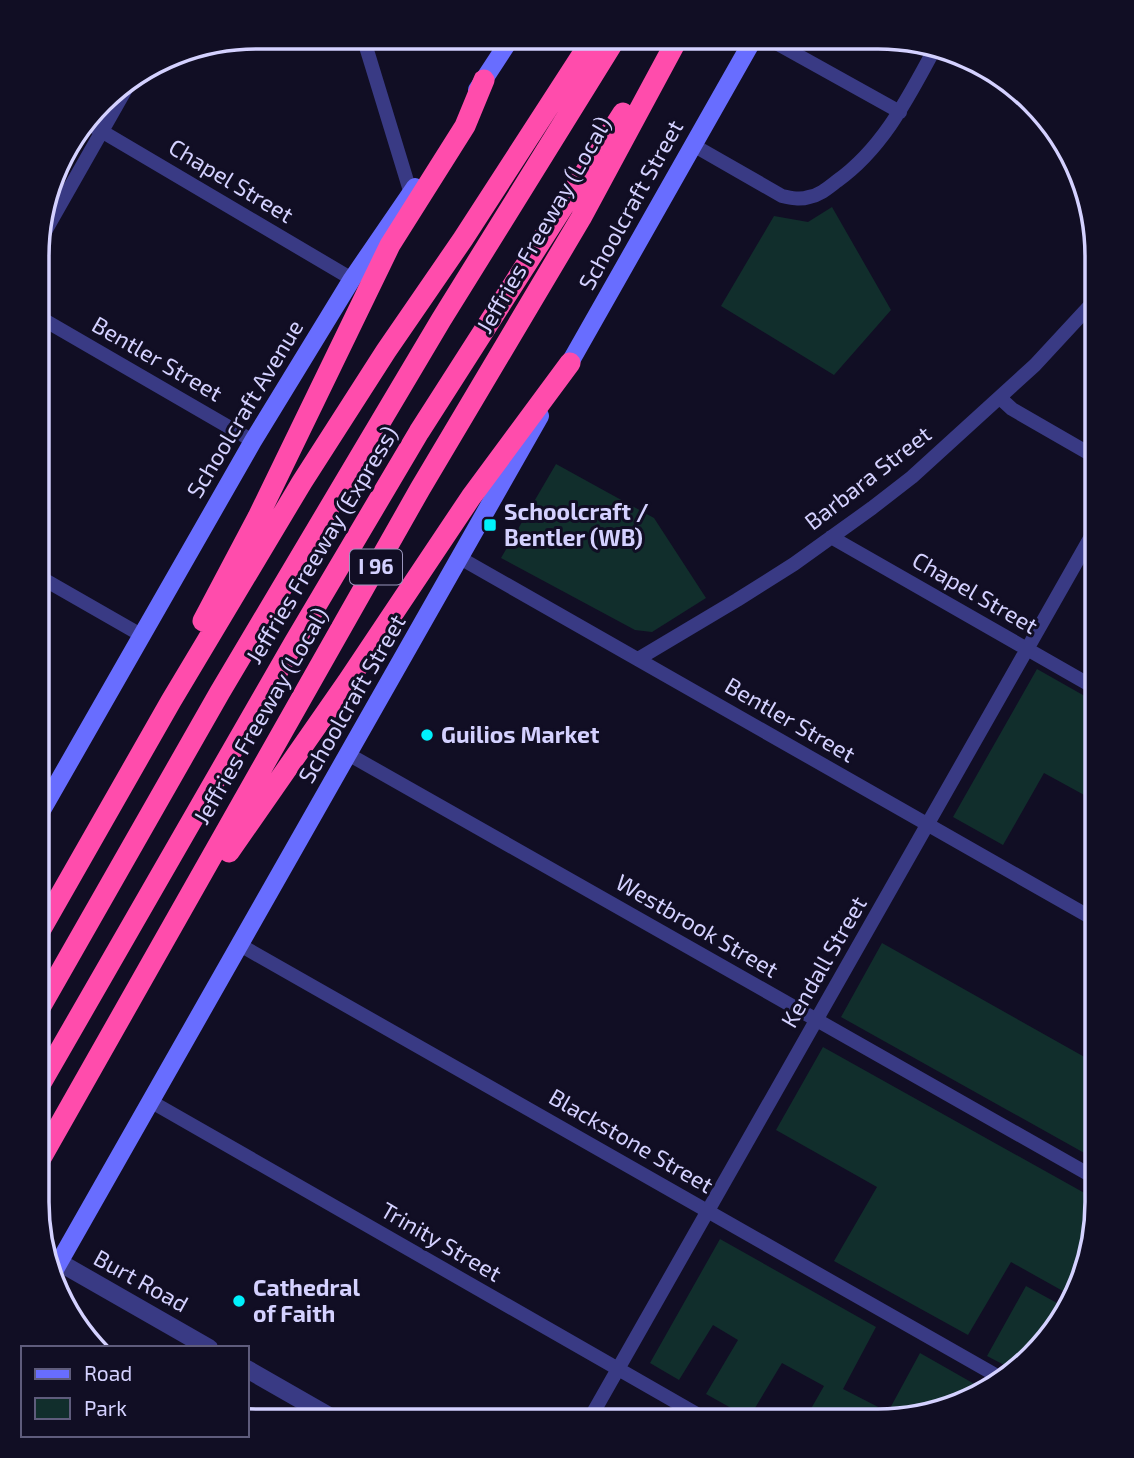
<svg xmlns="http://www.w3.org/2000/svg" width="1134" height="1458" font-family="'Exo 2',sans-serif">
  <rect width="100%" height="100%" fill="#110e24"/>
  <!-- green -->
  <path fill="#112e2c" d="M 832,207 L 891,310 L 834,375 L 721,306 L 774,216 L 808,222 Z
    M 556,464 L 654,518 L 706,598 L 652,632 L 635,630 L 501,558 Z
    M 1037,669 L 1097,703 L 1097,802 L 1044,773 L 1003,845 L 953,817 Z
    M 882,943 L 1097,1064 L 1097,1156 L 1095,1159 L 841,1017 Z
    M 823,1047 L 1097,1200 L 1097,1217 L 1070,1295 L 1011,1262 L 968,1335 L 834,1261 L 877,1187 L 776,1130 Z
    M 720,1239 L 876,1327 L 843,1389 L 888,1412 L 920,1353 L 985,1390 L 975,1398 L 878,1421 L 804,1421 L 824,1386 L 782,1363 L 749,1418 L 706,1394 L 738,1340 L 713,1325 L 679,1380 L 650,1363 Z
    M 1026,1286 L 1066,1308 L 1060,1324 L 1010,1368 L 987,1356 Z"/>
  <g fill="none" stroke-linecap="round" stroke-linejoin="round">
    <!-- minor -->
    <path stroke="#393a84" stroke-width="14" d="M 363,37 L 411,194
      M 767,38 L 900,112
      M 86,122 L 352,279
      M 693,145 L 782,196 C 791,198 800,200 809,197 C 820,195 828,188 837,181 C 883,148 908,98 934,50
      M 39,242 L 131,80
      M 39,317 L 253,441
      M 1000,398 L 1012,409 L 1097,458
      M 831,537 L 1097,689
      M 460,558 L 1097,921
      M 38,576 L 141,635
      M 638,659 L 737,600 L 794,564 L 872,508 L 912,477 L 1035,365 L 1097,298
      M 348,754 L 1097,1179
      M 240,945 L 999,1377
      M 150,1101 L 709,1421
      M 589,1420 L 1097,526"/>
    <!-- tertiary -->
    <path stroke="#393a84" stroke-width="18" d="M 50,1257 L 209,1348
      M 247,1369 L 336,1420"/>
    <!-- secondary -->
    <path stroke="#686dff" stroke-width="18" d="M 477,90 L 511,38
      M 564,373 L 754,38
      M 38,817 L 253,441 L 352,279 L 415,187
      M 53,1273 L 540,416"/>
    <!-- motorway -->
    <path stroke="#ff4cac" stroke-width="21" d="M 203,621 L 258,517 L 390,245 L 465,126 L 484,80
      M 229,852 L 348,681 L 471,497 L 570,363
      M 37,936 L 171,701 L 302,482 L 386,351 L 463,239 L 593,38
      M 37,1013 L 220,692 L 441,320 L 616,38
      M 37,1090 L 294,643 L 419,432 L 623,113
      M 37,1165 L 420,489 L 581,218 L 678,38"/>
  </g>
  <!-- markers -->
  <g fill="#00f1fc" stroke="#110e24" stroke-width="2.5">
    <rect x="483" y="518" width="14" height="14" rx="3.5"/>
    <circle cx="427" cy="735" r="7"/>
    <circle cx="239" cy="1301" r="7"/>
  </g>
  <g text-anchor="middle" stroke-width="6" stroke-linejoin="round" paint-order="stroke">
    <!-- shield labels -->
    <rect fill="#110e24" stroke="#9a96bd" stroke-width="2" x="350" y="549.5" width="52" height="35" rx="5"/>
    <g font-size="21" font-weight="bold" fill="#d4d1ff">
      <text x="376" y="574">I 96</text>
    </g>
    <!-- street labels -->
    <g font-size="23" fill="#d4d1ff" stroke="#110e24">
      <text transform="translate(231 181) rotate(31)" y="8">Chapel Street</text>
      <text transform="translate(631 205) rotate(-61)" y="8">Schoolcraft Street</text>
      <text transform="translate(544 225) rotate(-60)" y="8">Jeffries Freeway (Local)</text>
      <text transform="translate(157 359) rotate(30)" y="8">Bentler Street</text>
      <text transform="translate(245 409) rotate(-59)" y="8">Schoolcraft Avenue</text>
      <text transform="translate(868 478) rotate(-38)" y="8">Barbara Street</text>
      <text transform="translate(322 545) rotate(-59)" y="8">Jeffries Freeway (Express)</text>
      <text transform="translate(975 593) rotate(30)" y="8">Chapel Street</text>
      <text transform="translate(352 699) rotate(-60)" y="8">Schoolcraft Street</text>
      <text transform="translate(261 716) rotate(-60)" y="8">Jeffries Freeway (Local)</text>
      <text transform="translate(790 720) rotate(30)" y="8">Bentler Street</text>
      <text transform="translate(697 926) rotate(30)" y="8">Westbrook Street</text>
      <text transform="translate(824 962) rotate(-60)" y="8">Kendall Street</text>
      <text transform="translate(631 1141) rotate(30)" y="8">Blackstone Street</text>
      <text transform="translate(441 1242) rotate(30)" y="8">Trinity Street</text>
      <text transform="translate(141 1281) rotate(29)" y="8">Burt Road</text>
    </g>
    <!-- poi labels -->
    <g font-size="23" font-weight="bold" fill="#d4d1ff" stroke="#110e24" text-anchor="start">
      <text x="504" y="520">Schoolcraft /<tspan x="504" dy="26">Bentler (WB)</tspan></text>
      <text x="441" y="743">Guilios Market</text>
      <text x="253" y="1296">Cathedral<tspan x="253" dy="26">of Faith</tspan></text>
    </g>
  </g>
  <!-- crop -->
  <path d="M0 0H1134V1458H0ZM256 49H878A207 207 0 0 1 1085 256V1202A207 207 0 0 1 878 1409H256A207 207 0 0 1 49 1202V256A207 207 0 0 1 256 49Z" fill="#110e24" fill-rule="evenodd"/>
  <path fill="none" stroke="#d4d1ff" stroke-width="3.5" d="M256 49H878A207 207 0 0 1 1085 256V1202A207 207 0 0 1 878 1409H256A207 207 0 0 1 49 1202V256A207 207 0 0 1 256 49Z"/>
  <!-- legend -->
  <rect x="21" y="1346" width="228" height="91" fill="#110e24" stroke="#5f5c7c" stroke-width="2"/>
  <rect x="35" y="1369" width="35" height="10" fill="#686dff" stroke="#5f5c7c" stroke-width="2"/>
  <text x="84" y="1381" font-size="21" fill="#d4d1ff">Road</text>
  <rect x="35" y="1398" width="35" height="21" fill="#112e2c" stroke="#5f5c7c" stroke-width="2"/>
  <text x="84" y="1416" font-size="21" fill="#d4d1ff">Park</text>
</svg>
